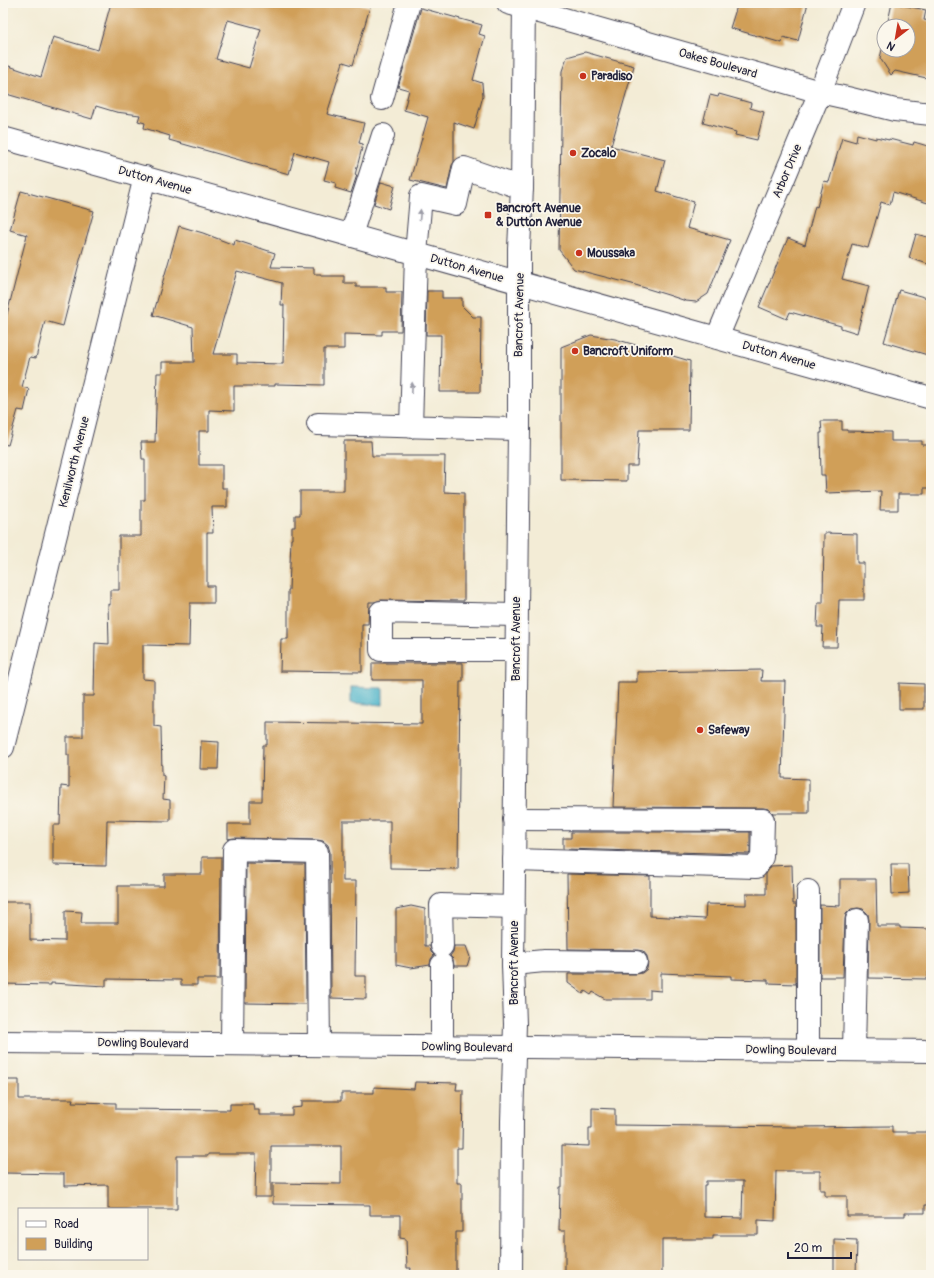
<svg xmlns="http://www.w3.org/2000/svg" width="934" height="1278" font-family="Pangolin,sans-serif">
  <rect width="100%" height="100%" fill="#fbf7ec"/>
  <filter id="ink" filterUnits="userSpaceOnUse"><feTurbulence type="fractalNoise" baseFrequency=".025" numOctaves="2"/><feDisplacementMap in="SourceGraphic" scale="8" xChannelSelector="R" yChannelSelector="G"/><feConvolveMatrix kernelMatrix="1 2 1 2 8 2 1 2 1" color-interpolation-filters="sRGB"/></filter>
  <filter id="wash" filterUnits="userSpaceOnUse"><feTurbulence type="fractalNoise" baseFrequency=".012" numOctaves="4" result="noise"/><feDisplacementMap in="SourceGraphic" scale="16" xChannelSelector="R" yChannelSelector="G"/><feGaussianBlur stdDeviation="0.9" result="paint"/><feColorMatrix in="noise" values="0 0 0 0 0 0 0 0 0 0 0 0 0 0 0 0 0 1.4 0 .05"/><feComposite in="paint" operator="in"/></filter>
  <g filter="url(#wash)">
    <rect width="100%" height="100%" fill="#f3ecd6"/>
    <!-- water -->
    <path fill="#4ab2c9" stroke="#366a82" d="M 351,687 L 383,688 L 383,705 L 351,703 Z"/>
    <g id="blocks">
      <!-- building -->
      <path fill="#d09f58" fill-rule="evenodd" d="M 111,3 L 357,3 L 370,7 L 353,65 L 343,62 L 327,114 L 364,123 L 359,143 L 363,144 L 355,175 L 357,175 L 351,193 L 335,188 L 336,183 L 324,180 L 329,162 L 295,152 L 289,174 L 169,140 L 170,136 L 144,128 L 145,123 L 138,121 L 140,115 L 116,112 L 96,106 L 92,119 L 3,93 L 3,64 L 41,77 L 53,37 L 98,50 ZM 228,20 L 261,29 L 249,68 L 216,59 Z
        M 738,3 L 808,3 L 798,41 L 783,37 L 782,43 L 730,28 Z
        M 892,3 L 926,10 L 924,20 L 931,21 L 931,79 L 895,71 L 891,75 L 880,58 L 884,41 L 884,50 L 908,50 L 908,26 L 887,26 Z
        M 421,8 L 482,25 L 479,34 L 485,36 L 473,80 L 482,83 L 483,96 L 474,129 L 454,122 L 454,162 L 452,165 L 447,189 L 410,180 L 428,117 L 404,110 L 409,90 L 398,87 Z
        M 585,52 L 634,66 L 611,146 L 665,160 L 657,191 L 694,202 L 687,228 L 730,240 L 708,294 L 696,302 L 686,301 L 668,295 L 632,284 L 574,269 L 559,250 L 562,71 L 567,57 Z
        M 719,94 L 751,103 L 750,108 L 764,112 L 757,140 L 735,135 L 736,132 L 703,123 L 710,95 L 718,97 Z
        M 857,134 L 876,139 L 876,137 L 889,140 L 889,139 L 913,145 L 914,142 L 931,147 L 931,204 L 893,192 L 890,205 L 881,202 L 868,248 L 852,244 L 842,279 L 869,286 L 857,333 L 841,328 L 841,326 L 790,312 L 787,319 L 759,307 L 788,238 L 805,245 L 815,206 L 817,207 L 824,181 L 829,182 L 842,138 L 856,142 Z
        M 381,182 L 395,186 L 389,209 L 374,204 Z
        M 21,191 L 94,211 L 80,260 L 63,326 L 45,321 L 36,358 L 30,357 L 22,387 L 29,389 L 24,411 L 18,410 L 8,445 L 3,444 L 3,330 L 27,235 L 10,230 Z
        M 179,226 L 203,233 L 234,245 L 235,240 L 275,253 L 271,267 L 314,268 L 314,274 L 321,274 L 321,276 L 344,276 L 344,283 L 356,283 L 356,287 L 386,287 L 386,292 L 402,292 L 401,331 L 382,331 L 382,335 L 344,334 L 344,349 L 324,349 L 324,385 L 275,384 L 275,386 L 234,386 L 234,411 L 209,410 L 209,431 L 199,431 L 199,465 L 222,465 L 222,488 L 227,488 L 227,507 L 212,507 L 213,533 L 207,533 L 207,586 L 214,586 L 214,603 L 190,603 L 189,646 L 143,645 L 143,679 L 154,680 L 154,726 L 161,727 L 162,775 L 164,776 L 163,799 L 170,800 L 170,821 L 107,820 L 106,866 L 53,865 L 53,825 L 60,825 L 61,786 L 69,787 L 69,755 L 67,755 L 67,737 L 83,737 L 83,696 L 94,696 L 95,643 L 109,644 L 108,604 L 110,605 L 110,590 L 119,590 L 119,536 L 141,536 L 141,500 L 145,500 L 145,459 L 142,459 L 141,442 L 155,442 L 157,373 L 162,373 L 162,362 L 194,362 L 193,327 L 153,315 ZM 237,271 L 282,283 L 281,305 L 284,305 L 283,364 L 237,363 L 237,354 L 213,354 Z
        M 916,234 L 931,238 L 931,265 L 909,258 Z
        M 899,290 L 931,299 L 931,356 L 884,342 Z
        M 427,291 L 442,291 L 442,298 L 462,298 L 462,306 L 473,317 L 481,317 L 480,392 L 440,392 L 441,335 L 426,335 Z
        M 591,335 L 615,339 L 690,361 L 689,430 L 639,430 L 637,466 L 627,466 L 627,481 L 561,480 L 561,347 Z
        M 821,421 L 842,421 L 842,430 L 847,430 L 847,431 L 891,432 L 891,441 L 922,441 L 922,445 L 931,445 L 931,488 L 924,488 L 924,494 L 898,494 L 898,510 L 880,510 L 881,491 L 826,493 L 825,475 L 821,475 L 820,433 L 822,433 Z
        M 344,441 L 371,441 L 372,456 L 445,456 L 444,492 L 464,493 L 464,601 L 381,600 L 374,602 L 369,602 L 368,624 L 362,624 L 362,672 L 280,671 L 281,639 L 288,639 L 288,590 L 289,590 L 291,539 L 292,539 L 292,527 L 295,527 L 295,515 L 300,515 L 300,491 L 344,491 Z
        M 824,533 L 857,534 L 857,563 L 864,563 L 864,600 L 839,600 L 837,647 L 822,647 L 823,627 L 817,627 L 818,603 L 823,603 Z
        M 372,663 L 463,663 L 463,681 L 460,681 L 458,869 L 390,868 L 390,821 L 343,821 L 343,881 L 356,881 L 355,976 L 366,976 L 366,999 L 331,998 L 330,852 L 328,845 L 323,841 L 317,840 L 234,838 L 228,839 L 228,824 L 250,824 L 250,801 L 262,801 L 263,745 L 267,745 L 267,722 L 422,724 L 422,680 L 372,680 Z
        M 762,670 L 761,681 L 785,681 L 782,778 L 809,779 L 809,813 L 773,813 L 769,809 L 763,808 L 613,807 L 618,682 L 637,682 L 637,672 Z
        M 899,683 L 924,684 L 924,709 L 899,709 Z
        M 201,741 L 219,742 L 218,769 L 200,769 Z
        M 571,832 L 750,832 L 750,853 L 749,854 L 563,849 L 563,838 L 571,838 Z
        M 202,857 L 221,857 L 220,979 L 197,979 L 197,985 L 181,985 L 181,980 L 106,979 L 106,986 L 51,983 L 51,985 L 3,984 L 3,902 L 30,902 L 30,940 L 65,941 L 65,911 L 82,912 L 81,923 L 118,923 L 118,886 L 164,886 L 164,874 L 202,874 Z
        M 246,863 L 305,864 L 306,1004 L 245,1003 Z
        M 891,864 L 908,864 L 909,893 L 892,894 Z
        M 792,865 L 793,903 L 793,904 L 796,904 L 796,984 L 768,983 L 768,980 L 731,979 L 731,976 L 661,973 L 661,991 L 650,990 L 650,999 L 605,999 L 593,992 L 591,995 L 585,991 L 583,994 L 568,983 L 568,974 L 636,974 L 642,973 L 647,969 L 648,962 L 647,956 L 643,951 L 637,950 L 568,949 L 567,874 L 650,876 L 650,916 L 705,919 L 706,904 L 746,905 L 746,894 L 766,894 L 766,874 L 771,866 Z
        M 840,879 L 876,879 L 877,926 L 900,926 L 900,928 L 931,929 L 931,972 L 928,972 L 928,979 L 868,978 L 869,920 L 868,914 L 863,909 L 858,908 L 851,909 L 846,914 L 845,919 L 843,977 L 820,977 L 820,905 L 840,906 Z
        M 411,906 L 425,909 L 425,946 L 430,946 L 431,952 L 434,955 L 431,959 L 430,965 L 411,968 L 396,965 L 396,909 Z
        M 454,946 L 466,946 L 470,957 L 467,966 L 454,966 L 453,959 L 450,956 L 453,952 Z
        M 3,1080 L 19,1080 L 19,1099 L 73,1099 L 72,1102 L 116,1103 L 116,1109 L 230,1110 L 230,1104 L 253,1104 L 254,1110 L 259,1110 L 259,1115 L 292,1115 L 292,1108 L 302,1107 L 302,1101 L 341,1101 L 341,1093 L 374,1093 L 374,1087 L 414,1089 L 415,1082 L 457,1083 L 456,1090 L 463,1090 L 462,1148 L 457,1148 L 457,1183 L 462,1183 L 462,1232 L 456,1232 L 456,1275 L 410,1275 L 411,1268 L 407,1268 L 406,1239 L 400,1238 L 400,1215 L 370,1215 L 370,1205 L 273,1204 L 273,1183 L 341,1184 L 341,1146 L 271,1146 L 271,1197 L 255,1197 L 256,1154 L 208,1154 L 208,1156 L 177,1156 L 177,1209 L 108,1209 L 108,1185 L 64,1186 L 64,1174 L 5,1173 L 6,1118 L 3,1118 Z
        M 592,1108 L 615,1109 L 615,1125 L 798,1127 L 892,1126 L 892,1132 L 931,1132 L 931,1176 L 928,1176 L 927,1205 L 925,1205 L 925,1213 L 905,1213 L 905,1216 L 847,1216 L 847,1196 L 825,1196 L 825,1190 L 820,1190 L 820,1171 L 776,1171 L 775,1221 L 758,1220 L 758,1235 L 713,1235 L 713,1239 L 662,1239 L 662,1275 L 565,1274 L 565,1231 L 559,1231 L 560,1187 L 562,1187 L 562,1145 L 589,1146 L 589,1128 L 592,1128 ZM 706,1181 L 743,1181 L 742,1218 L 704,1217 L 704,1185 L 706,1185 Z
        M 834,1239 L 857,1240 L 856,1275 L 834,1275 Z"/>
    </g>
  </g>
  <g filter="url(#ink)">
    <use href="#blocks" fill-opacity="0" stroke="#414052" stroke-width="1"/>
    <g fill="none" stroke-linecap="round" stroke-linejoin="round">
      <!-- minor casing -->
      <g stroke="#414052" stroke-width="24">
        <path id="minor" d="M 508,3 L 820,92 L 847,98 L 895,110 L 931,114
          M 382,99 L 409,3
          M 3,138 L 931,398
          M 351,235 L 383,135
          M 717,338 L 820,92 L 854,3
          M 318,424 L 519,429
          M 411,427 L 416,254 L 421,196 L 456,204 L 464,168 L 522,188
          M 516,650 L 381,650 L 381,612 L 516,615
          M 3,747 L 145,177
          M 514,860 L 756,867 L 762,857 L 763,820 L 514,819
          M 442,946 L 441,905 L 514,907
          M 513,964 L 544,961 L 636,962
          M 442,965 L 442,1046
          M 3,1042 L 931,1051
          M 232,1044 L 234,850 L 317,852 L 319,1045
          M 808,1050 L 808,891
          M 854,1050 L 857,920"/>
      </g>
      <!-- major casing -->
      <g stroke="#414052" stroke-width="24">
        <path id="major" d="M 511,1275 L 512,1121 L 515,1024 L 513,964 L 519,429 L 519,248 L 522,188 L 524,3"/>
      </g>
      <!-- minor -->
      <use href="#minor" stroke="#fff" stroke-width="22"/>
      <!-- major -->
      <use href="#major" stroke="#fff" stroke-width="22"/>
    </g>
    <!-- one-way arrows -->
    <defs><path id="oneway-solid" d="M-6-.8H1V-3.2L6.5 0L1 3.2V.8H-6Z"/></defs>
    <g fill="#9c9ca7">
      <use href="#oneway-solid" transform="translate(420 215) rotate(-85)"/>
      <use href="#oneway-solid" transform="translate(412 388) rotate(-88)"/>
    </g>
  </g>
  <!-- markers -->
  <g fill="#c8321e" stroke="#fbf7ec" stroke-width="1.5">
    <circle cx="583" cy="76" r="4"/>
    <circle cx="573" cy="153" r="4"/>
    <rect x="484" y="211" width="8" height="8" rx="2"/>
    <circle cx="579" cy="253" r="4"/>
    <circle cx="575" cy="351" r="4"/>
    <circle cx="700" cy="730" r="4"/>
  </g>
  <g text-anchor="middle" stroke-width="3.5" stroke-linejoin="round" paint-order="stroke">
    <!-- street labels -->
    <g font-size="12" fill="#22223b" stroke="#fbf7ec">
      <text transform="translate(718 63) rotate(16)" y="4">Oakes Boulevard</text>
      <text transform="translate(787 171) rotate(-67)" y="4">Arbor Drive</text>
      <text transform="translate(155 180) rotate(16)" y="4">Dutton Avenue</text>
      <text transform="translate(467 268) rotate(16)" y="4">Dutton Avenue</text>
      <text transform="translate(519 315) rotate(-89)" y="4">Bancroft Avenue</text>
      <text transform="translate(779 355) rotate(16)" y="4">Dutton Avenue</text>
      <text transform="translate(74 462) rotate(-76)" y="4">Kenilworth Avenue</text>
      <text transform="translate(516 639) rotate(-90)" y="4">Bancroft Avenue</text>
      <text transform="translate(514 963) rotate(-90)" y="4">Bancroft Avenue</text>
      <text transform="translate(143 1043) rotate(1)" y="4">Dowling Boulevard</text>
      <text transform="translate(467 1047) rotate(1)" y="4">Dowling Boulevard</text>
      <text transform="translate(791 1050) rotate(1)" y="4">Dowling Boulevard</text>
    </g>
    <!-- poi labels -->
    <g font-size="12" font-weight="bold" fill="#22223b" stroke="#fbf7ec" text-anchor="start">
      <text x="591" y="80">Paradiso</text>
      <text x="581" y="157">Zocalo</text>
      <text x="496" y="212">Bancroft Avenue<tspan x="496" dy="14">&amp; Dutton Avenue</tspan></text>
      <text x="587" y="257">Moussaka</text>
      <text x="583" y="355">Bancroft Uniform</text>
      <text x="708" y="734">Safeway</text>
    </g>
  </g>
  <!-- margin -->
  <rect width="934" height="1278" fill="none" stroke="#fbf7ec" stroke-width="16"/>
  <!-- legend -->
  <rect x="18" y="1208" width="130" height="52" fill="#fbf7ec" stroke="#a4a2a5"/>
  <rect x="26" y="1221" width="20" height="6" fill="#ffffff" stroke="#a4a2a5"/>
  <text x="54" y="1228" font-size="12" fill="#22223b">Road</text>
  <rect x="26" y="1238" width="20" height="12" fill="#d09f58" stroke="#a4a2a5"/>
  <text x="54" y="1248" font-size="12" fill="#22223b">Building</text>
  <!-- north arrow -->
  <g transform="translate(896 38) rotate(211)"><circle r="19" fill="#fbf7ec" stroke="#a4a2a5"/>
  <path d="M0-3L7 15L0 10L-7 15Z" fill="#c8321e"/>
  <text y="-6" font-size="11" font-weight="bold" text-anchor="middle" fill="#22223b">N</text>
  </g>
  <!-- scale -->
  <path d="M788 1252v6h63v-6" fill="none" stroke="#22223b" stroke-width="2"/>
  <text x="794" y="1252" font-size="12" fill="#22223b" stroke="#fbf7ec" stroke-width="3" paint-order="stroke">20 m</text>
</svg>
